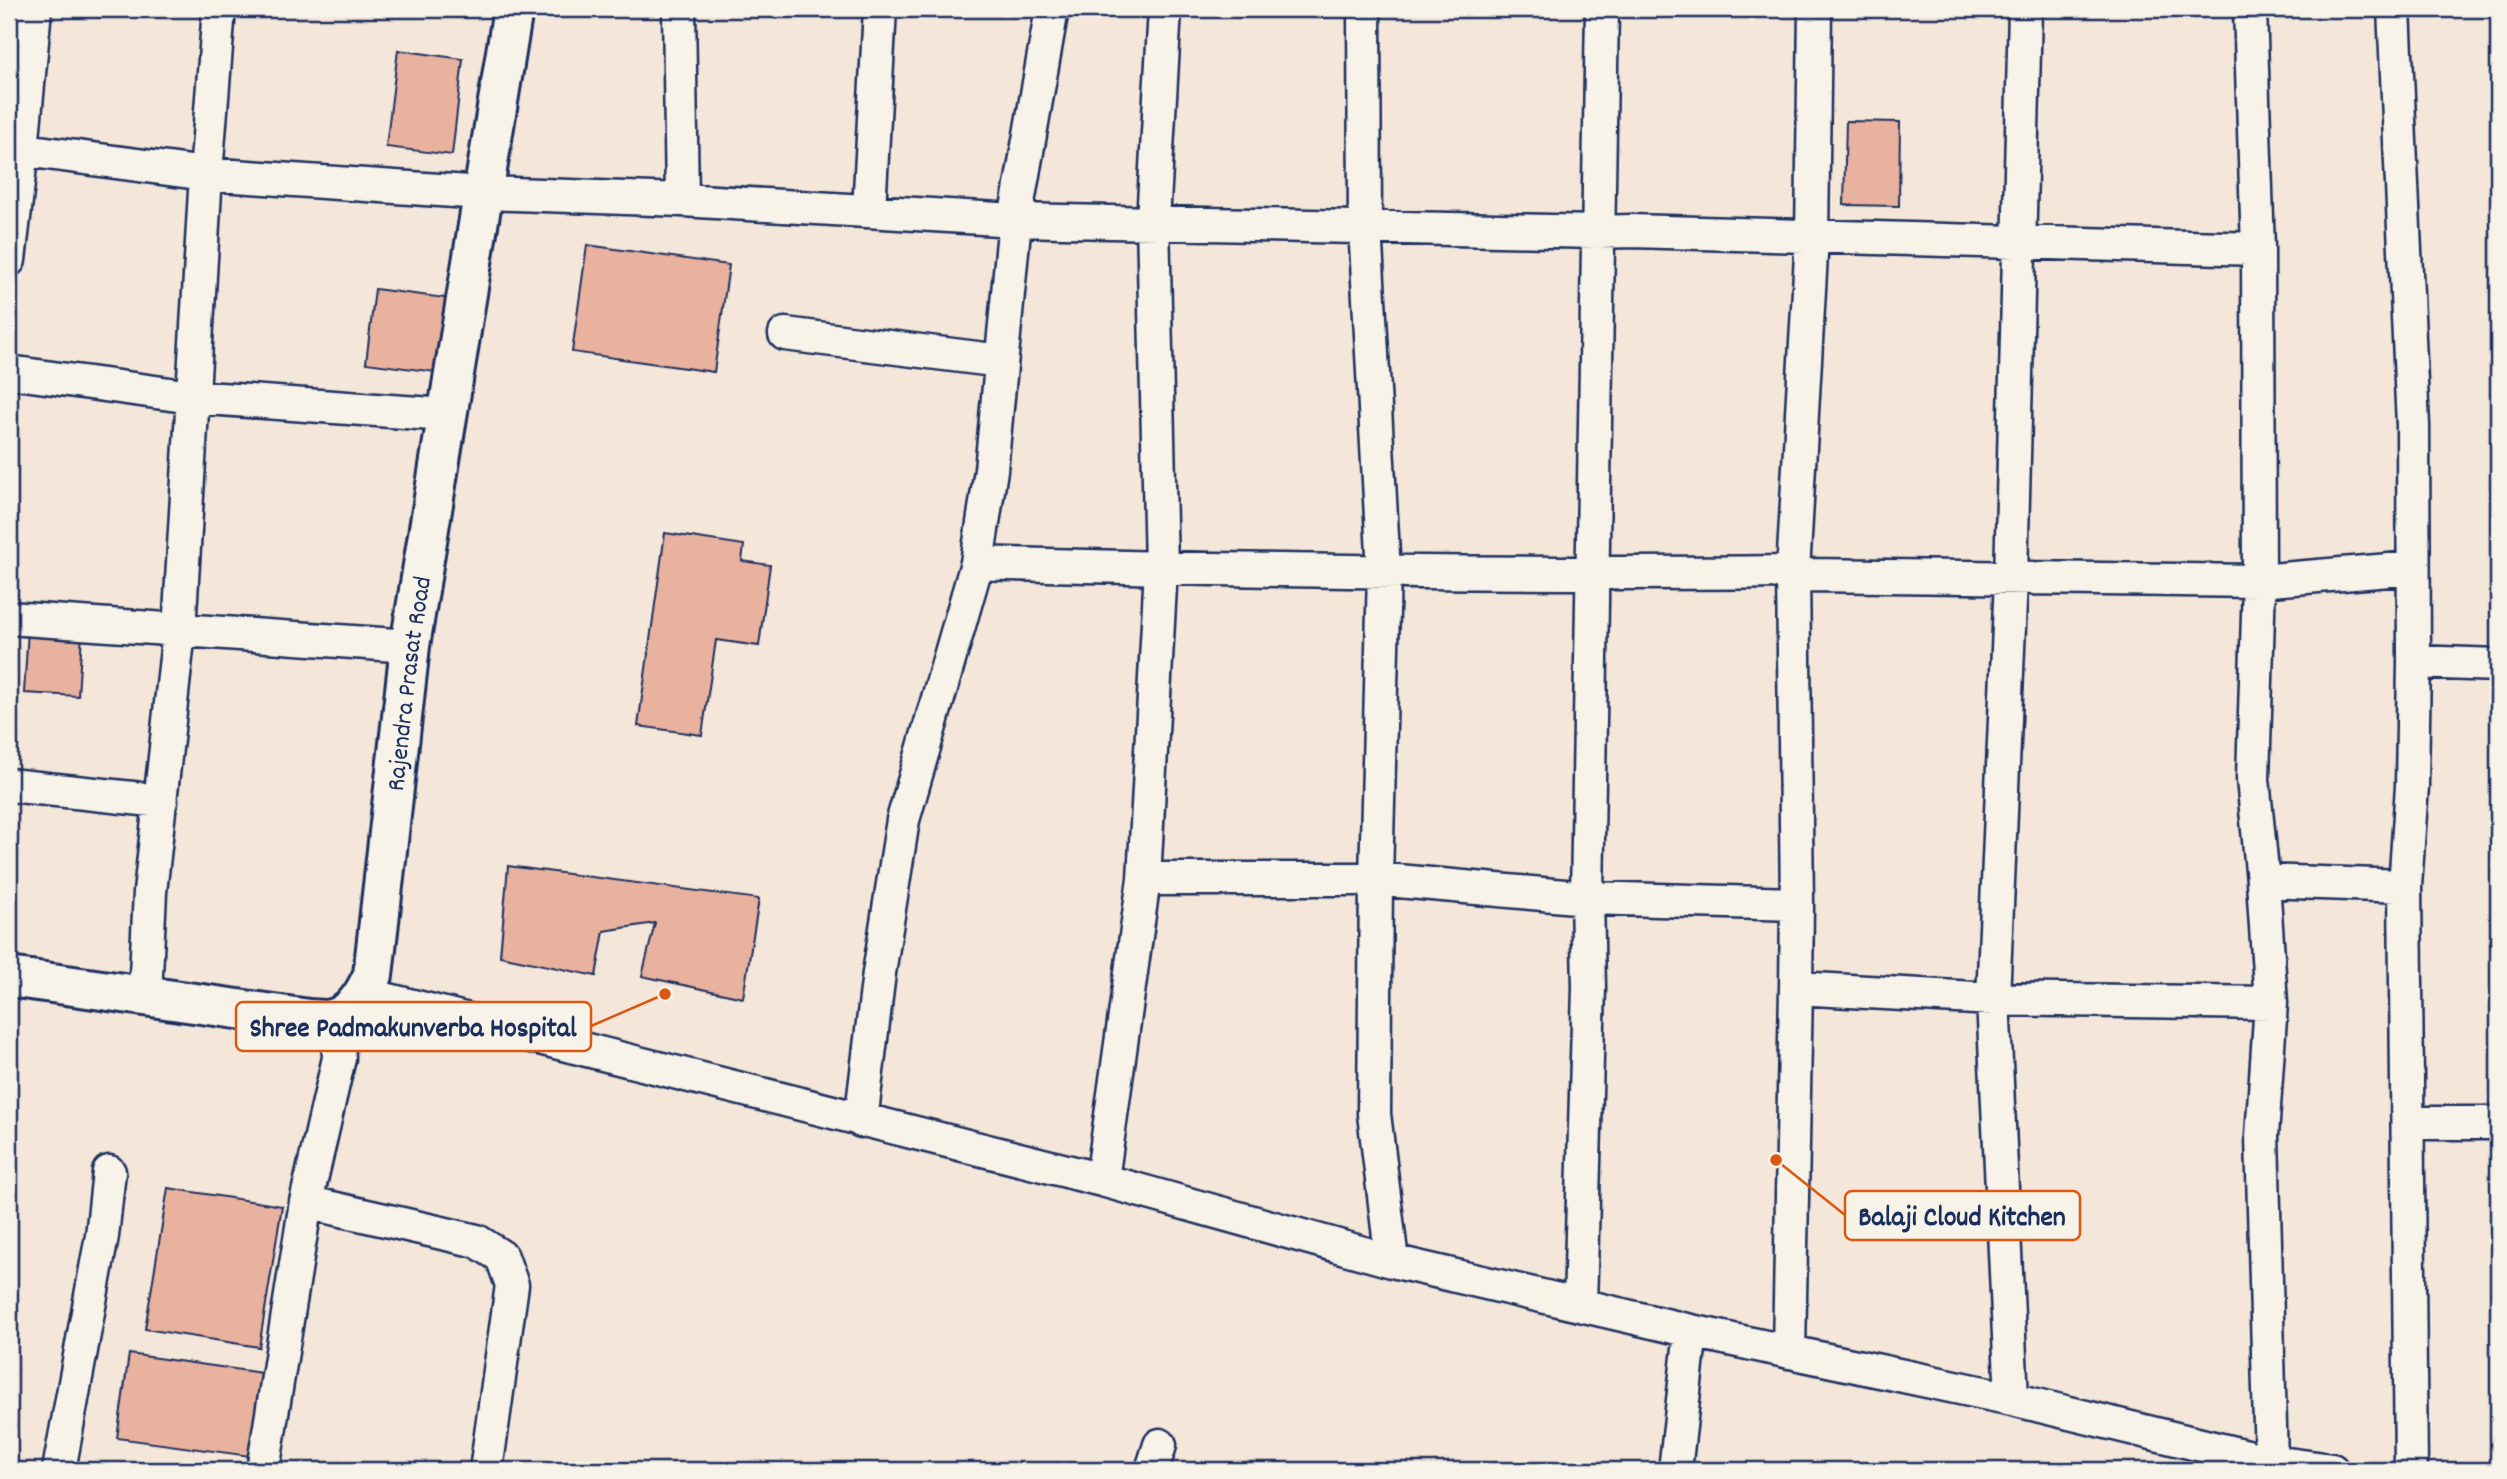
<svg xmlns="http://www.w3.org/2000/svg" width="2507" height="1479" font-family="Dekko,sans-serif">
  <rect width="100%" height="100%" fill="#f4e6d9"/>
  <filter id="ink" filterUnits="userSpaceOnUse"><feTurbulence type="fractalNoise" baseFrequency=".0143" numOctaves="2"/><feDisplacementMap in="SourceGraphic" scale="14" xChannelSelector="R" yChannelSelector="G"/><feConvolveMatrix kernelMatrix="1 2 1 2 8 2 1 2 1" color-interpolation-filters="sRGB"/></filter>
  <g filter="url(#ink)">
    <!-- building -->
    <path fill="#e9b29f" stroke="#1b2f5e" stroke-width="2" d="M 398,50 L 463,59 L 452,155 L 386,147 Z
      M 1846,121 L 1900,122 L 1899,206 L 1844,205 Z
      M 587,245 L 729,265 L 714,372 L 572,352 Z
      M 375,289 L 453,299 L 443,373 L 366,363 Z
      M 665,533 L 744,545 L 742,561 L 770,565 L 759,646 L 716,640 L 702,735 L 638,726 Z
      M 28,630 L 82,634 L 78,696 L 24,693 Z
      M 508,866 L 759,899 L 743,998 L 642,976 L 655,923 L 604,931 L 596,976 L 500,956 Z
      M 168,1188 L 282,1206 L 259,1347 L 145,1329 Z
      M 129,1354 L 269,1374 L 257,1457 L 117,1438 Z"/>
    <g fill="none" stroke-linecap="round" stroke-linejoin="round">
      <!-- minor casing -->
      <g stroke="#1b2f5e" stroke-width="37">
        <path id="minor" d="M 679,9 L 682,200
          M 1165,9 L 1153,221 L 1161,568 L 1144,879 L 1376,879 L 1587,898 L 1797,904
          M 1364,9 L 1365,226 L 1384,572 L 1376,879 L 1374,1114 L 1392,1261
          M 1815,9 L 1812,237 L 1793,572 L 1797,904 L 1796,988 L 1993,999 L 2271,1003
          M 2250,9 L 2258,249 L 2259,581 L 2253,779 L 2263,881 L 2271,1003 L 2262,1136 L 2271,1462
          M 2394,9 L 2413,426 L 2414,662 L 2412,786 L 2405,886 L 2411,1470
          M 9,148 L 206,174 L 483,193 L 682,200 L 1015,220 L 1597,232 L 1631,231 L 2258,249
          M 869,210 L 880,9
          M 9,260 L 22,149 L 35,9
          M 785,334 L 1001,361
          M 9,372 L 192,397 L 447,415
          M 977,563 C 1249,571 1521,575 1793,572 L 1807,575 L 2259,581 L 2413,568
          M 9,618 L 410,646
          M 2414,662 L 2498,665
          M 9,785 L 161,801
          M 2263,881 L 2405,886
          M 365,994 L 1102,1180 L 1392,1261 L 1691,1331 L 2012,1399 L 2271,1462 L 2332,1470
          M 145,996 L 150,892 L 179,631 L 206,174 L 219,9
          M 861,1121 L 879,973 L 903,820 L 977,563 L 991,470 L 1015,220 L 1052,9
          M 2408,1123 L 2498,1123
          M 1102,1180 L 1144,879
          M 306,1202 L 477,1241 L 502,1257 L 512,1285 L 486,1470
          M 1580,1305 L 1589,987 L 1587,898 L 1602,9
          M 1789,1352 L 1796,988
          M 2012,1399 L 1993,999 L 2011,579 L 2025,9
          M 59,1470 L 102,1236 L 109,1172
          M 263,1470 L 306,1202 L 339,1058 L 338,1038 L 333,1019
          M 1152,1470 L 1160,1445
          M 1675,1470 L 1691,1331"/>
      </g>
      <!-- tertiary casing -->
      <g stroke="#1b2f5e" stroke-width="44">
        <g id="tertiary">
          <path id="s1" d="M 9,977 L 309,1019 C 316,1019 325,1021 332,1019 C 352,1015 365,993 373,975 L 410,646 L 513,9"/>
        </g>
      </g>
      <!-- minor -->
      <use href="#minor" stroke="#f7f3e8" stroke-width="32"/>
      <!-- tertiary -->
      <use href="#tertiary" stroke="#f7f3e8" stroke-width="38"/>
    </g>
  </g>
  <g text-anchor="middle" stroke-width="5" stroke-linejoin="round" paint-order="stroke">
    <!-- street labels -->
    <g font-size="26" fill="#1b2f5e" stroke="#f7f3e8">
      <text dy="9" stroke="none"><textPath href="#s1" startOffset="682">Rajendra Prasat Road</textPath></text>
    </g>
  </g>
  <!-- callouts -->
  <path fill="none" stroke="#de5710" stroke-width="2.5" d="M665 994L591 1026M1776 1160L1845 1215"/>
  <g fill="#de5710" stroke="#f7f3e8" stroke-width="2.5">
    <circle cx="665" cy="994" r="7"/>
    <circle cx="1776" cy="1160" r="7"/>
  </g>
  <g fill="#f7f3e8" stroke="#de5710" stroke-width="2.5">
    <rect x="236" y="1002" width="355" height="49" rx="7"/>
    <rect x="1845" y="1191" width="235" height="49" rx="7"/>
  </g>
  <g font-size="28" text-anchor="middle" font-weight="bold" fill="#1b2f5e">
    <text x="413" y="1036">Shree Padmakunverba Hospital</text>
    <text x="1962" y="1225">Balaji Cloud Kitchen</text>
  </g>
  <!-- margin -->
  <rect width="2507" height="1479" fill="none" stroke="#f7f3e8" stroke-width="35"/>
  <rect x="18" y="18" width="2472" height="1444" fill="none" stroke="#1b2f5e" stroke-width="2.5" filter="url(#ink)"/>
</svg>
